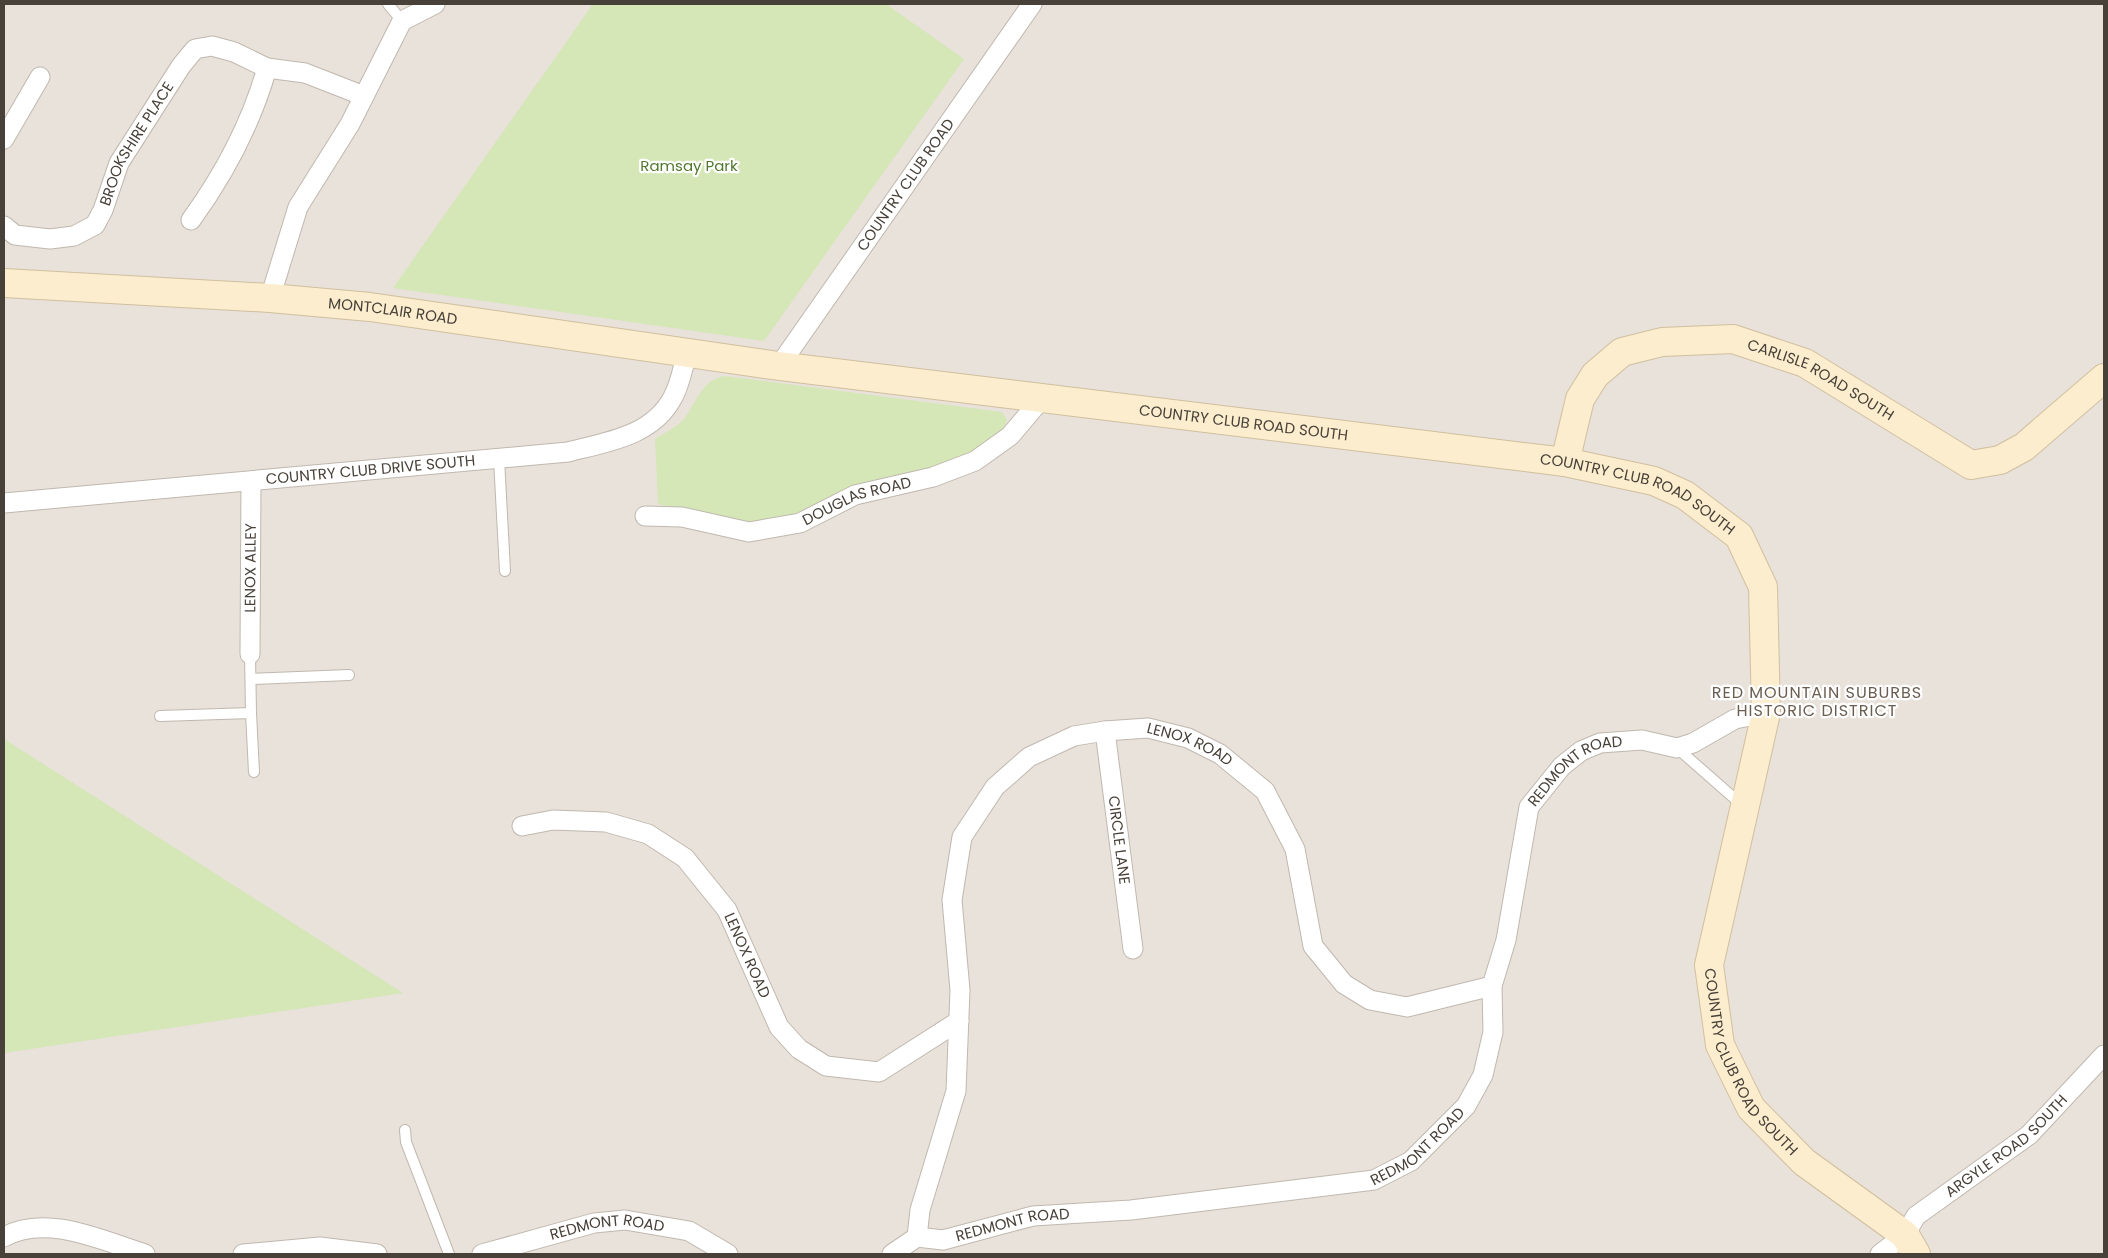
<svg xmlns="http://www.w3.org/2000/svg" width="2108" height="1258" font-family="Poppins,sans-serif">
  <rect width="100%" height="100%" fill="#f5f1eb"/>
  <!-- residential -->
  <path fill="#e8e2da" d="M 4,4 L 2104,4 L 2104,1254 L 4,1254 Z"/>
  <!-- green -->
  <path fill="#d5e6b7" d="M 593,4 L 886,4 L 964,59 L 764,341 L 393,288 Z
    M 725,376 L 1002,412 L 1007,420 L 1002,432 L 985,450 L 771,523 L 726,519 L 658,504 L 655,439 C 664,433 677,427 684,419 C 697,402 702,379 725,376 Z
    M 4,739 L 403,993 L 4,1053 Z"/>
  <g fill="none" stroke-linecap="round" stroke-linejoin="round">
    <!-- lane casing -->
    <g stroke="#c0b8ae" stroke-width="12">
      <path id="lane" d="M 388,4 L 402,21
        M 499,459 L 505,571
        M 251,679 L 349,675
        M 251,713 L 254,772
        M 160,716 L 251,713 L 250,654
        M 1677,748 L 1742,805
        M 405,1130 L 406,1142 L 449,1254"/>
    </g>
    <!-- street casing -->
    <g stroke="#c0b8ae" stroke-width="21">
      <g id="street">
        <path d="M 4,139 L 40,77"/>
        <path d="M 191,220 C 225,173 251,124 267,68"/>
        <path id="s1" d="M 4,226 L 15,235 L 50,239 L 74,236 L 95,225 L 103,210 L 119,163 L 181,66 L 195,49 L 212,46 L 234,52 L 267,68 L 305,73 L 364,96"/>
        <path d="M 270,298 L 298,207 L 350,124 L 402,21 L 435,4"/>
        <path id="s2" d="M 779,366 L 1032,4"/>
        <path id="s3" d="M 4,503 L 568,452 C 607,442 653,436 673,397 C 680,385 683,367 687,353"/>
        <path id="s4" d="M 645,516 L 682,517 L 749,532 L 800,523 L 855,495 L 933,477 L 975,461 L 1010,436 L 1043,397"/>
        <path id="s5" d="M 250,654 L 251,481"/>
        <path id="s6" d="M 1105,731 L 1133,949"/>
        <path id="s7" d="M 522,826 L 553,820 L 606,822 L 648,834 L 685,858 L 727,910 L 779,1027 L 799,1049 L 826,1066 L 879,1072 L 959,1021"/>
        <path d="M 4,1237 C 46,1213 103,1241 145,1254"/>
        <path id="s8" d="M 917,1237 L 920,1210 L 956,1091 L 960,990 L 952,900 L 962,837 L 995,787 L 1029,757 L 1074,736 L 1105,731 L 1148,728 L 1188,738 L 1220,754 L 1265,791 L 1295,849 L 1313,946 L 1344,984 L 1370,1000 L 1407,1007 L 1492,986"/>
        <path d="M 243,1254 L 320,1247 L 377,1254"/>
        <path id="s9" d="M 482,1254 L 594,1223 L 625,1220 L 689,1231 L 728,1254"/>
        <path id="s10" d="M 892,1254 L 917,1237 L 943,1240 L 1033,1216 L 1131,1210 L 1374,1180 L 1411,1161 L 1466,1106 L 1483,1075 L 1493,1032 L 1492,986 L 1506,940 L 1529,807 L 1562,766 L 1581,751 L 1600,743 L 1642,740 L 1677,748 L 1693,743 L 1735,719 L 1766,713"/>
        <path id="s11" d="M 1880,1254 L 1905,1235 L 1916,1216 L 2029,1135 L 2104,1055"/>
      </g>
    </g>
    <!-- secondary casing -->
    <g stroke="#d1bf9e" stroke-width="30">
      <g id="secondary">
        <path id="s12" d="M 4,283 L 270,298 L 370,307 L 779,366 L 1565,462 L 1654,481 L 1685,495 L 1739,536 L 1763,587 L 1766,713 L 1709,965 L 1720,1045 L 1751,1108 L 1804,1162 L 1905,1235 L 1916,1254"/>
        <path id="s13" d="M 1565,462 L 1580,399 L 1595,375 L 1622,352 L 1662,342 L 1733,339 L 1805,363 L 1971,465 L 2000,460 L 2024,447 L 2104,378"/>
      </g>
    </g>
    <!-- lane -->
    <use href="#lane" stroke="#fff" stroke-width="10"/>
    <!-- street -->
    <use href="#street" stroke="#fff" stroke-width="19"/>
    <!-- secondary -->
    <use href="#secondary" stroke="#fbedce" stroke-width="28"/>
  </g>
  <g text-anchor="middle" stroke-width="4.5" stroke-linejoin="round" paint-order="stroke">
    <!-- street labels -->
    <g font-size="15" fill="#484139" stroke="#fff">
      <text dy="5" stroke="none"><textPath href="#s1" startOffset="189">BROOKSHIRE PLACE</textPath></text>
      <text dy="5" stroke="none"><textPath href="#s2" startOffset="221">COUNTRY CLUB ROAD</textPath></text>
      <text dy="5" stroke="none"><textPath href="#s12" startOffset="390">MONTCLAIR ROAD</textPath></text>
      <text dy="5" stroke="none"><textPath href="#s13" startOffset="338">CARLISLE ROAD SOUTH</textPath></text>
      <text dy="5" stroke="none"><textPath href="#s12" startOffset="1248">COUNTRY CLUB ROAD SOUTH</textPath></text>
      <text dy="5" stroke="none"><textPath href="#s3" startOffset="368">COUNTRY CLUB DRIVE SOUTH</textPath></text>
      <text dy="5" stroke="none"><textPath href="#s12" startOffset="1652">COUNTRY CLUB ROAD SOUTH</textPath></text>
      <text dy="5" stroke="none"><textPath href="#s4" startOffset="219">DOUGLAS ROAD</textPath></text>
      <text dy="5" stroke="none"><textPath href="#s5" startOffset="86">LENOX ALLEY</textPath></text>
      <text dy="5" stroke="none"><textPath href="#s8" startOffset="681">LENOX ROAD</textPath></text>
      <text dy="5" stroke="none"><textPath href="#s10" startOffset="982">REDMONT ROAD</textPath></text>
      <text dy="5" stroke="none"><textPath href="#s6" startOffset="110">CIRCLE LANE</textPath></text>
      <text dy="5" stroke="none"><textPath href="#s7" startOffset="289">LENOX ROAD</textPath></text>
      <text dy="5" stroke="none"><textPath href="#s12" startOffset="2314">COUNTRY CLUB ROAD SOUTH</textPath></text>
      <text dy="5" stroke="none"><textPath href="#s10" startOffset="548">REDMONT ROAD</textPath></text>
      <text dy="5" stroke="none"><textPath href="#s11" startOffset="168">ARGYLE ROAD SOUTH</textPath></text>
      <text dy="5" stroke="none"><textPath href="#s10" startOffset="128">REDMONT ROAD</textPath></text>
      <text dy="5" stroke="none"><textPath href="#s9" startOffset="129">REDMONT ROAD</textPath></text>
    </g>
    <!-- park labels -->
    <g font-size="15" fill="#51782f" stroke="#fff">
      <text x="689" y="171">Ramsay Park</text>
    </g>
    <!-- neighbourhood labels -->
    <g font-size="16" letter-spacing="1" fill="#6b5e51" stroke="#fff">
      <text x="1817" y="698">RED MOUNTAIN SUBURBS<tspan x="1817" dy="18">HISTORIC DISTRICT</tspan></text>
    </g>
  </g>
  <!-- border -->
  <rect width="2108" height="1258" fill="none" stroke="#484139" stroke-width="10"/>
</svg>
